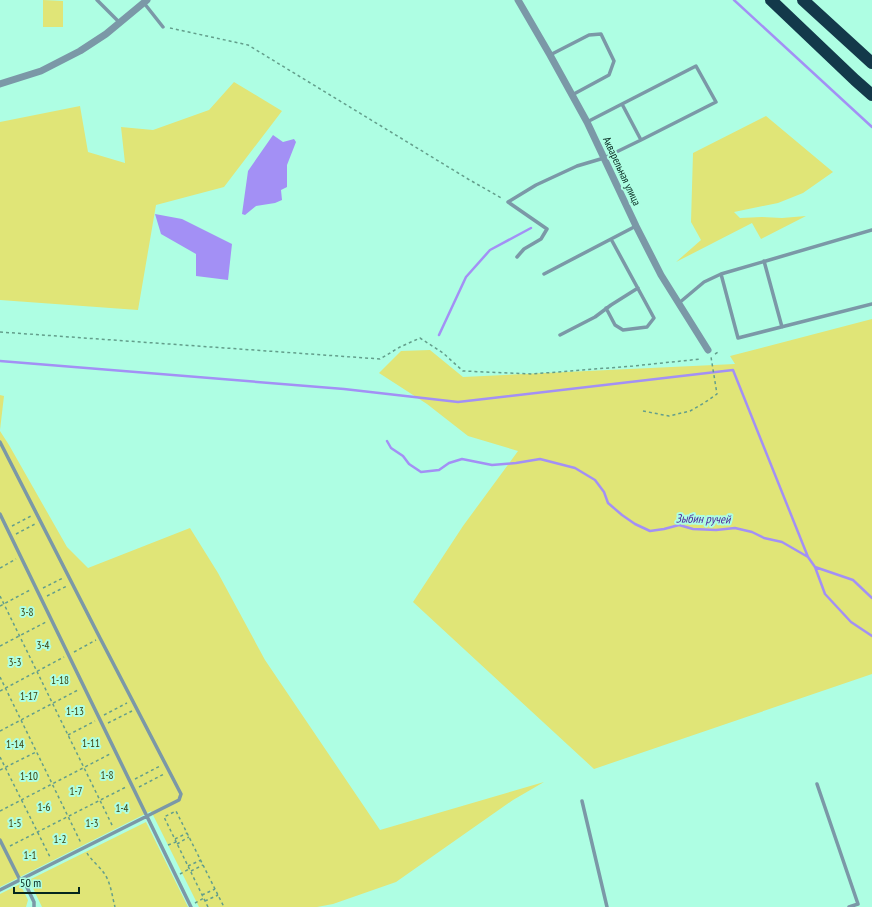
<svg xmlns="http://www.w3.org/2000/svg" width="872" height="907" font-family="'PT Sans Narrow',sans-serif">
  <rect width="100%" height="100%" fill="#aefee3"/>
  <!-- green -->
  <path fill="#e0e577" d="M 43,0 L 63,1 L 63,27 L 43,27 Z
    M 234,82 L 282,111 L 224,187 L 156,205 L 138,310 L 0,300 L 0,122 L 80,106 L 88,152 L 125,163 L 121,127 L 153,130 L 209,110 Z
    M 766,116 L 833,172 L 803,193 L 778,203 L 734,212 L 740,218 L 762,217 L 782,218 L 806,216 L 761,239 L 752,223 L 676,262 L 701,240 L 691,222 L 693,153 Z
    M 872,319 L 872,674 L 594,769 L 413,602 L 463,526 L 518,451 L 468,436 L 427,404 L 379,373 L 401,351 L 430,350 L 463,377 L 735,364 L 730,356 Z
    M 0,395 L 4,396 L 0,430 Z
    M 0,431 L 9,445 L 67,547 L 88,568 L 190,528 L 218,573 L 265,660 L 380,830 L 544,782 L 513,800 L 396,882 L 333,904 L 317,907 L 199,907 L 151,811 L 0,887 Z
    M 146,822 L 188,907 L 42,907 L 29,880 Z
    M 20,884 L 28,900 L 26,907 L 0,907 L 0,894 Z"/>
  <!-- water -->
  <path fill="#a390f5" d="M 273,135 L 283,142 L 294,139 L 296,142 L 287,165 L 287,187 L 281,190 L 282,200 L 275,203 L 256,206 L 245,215 L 242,214 L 248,171 Z
    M 155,214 L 182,219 L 232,244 L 228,280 L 196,276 L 196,254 L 161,234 Z"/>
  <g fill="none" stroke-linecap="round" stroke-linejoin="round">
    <!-- stream -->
    <path stroke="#a390f5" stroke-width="2.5" d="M 734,0 L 872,127
      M 439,335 L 466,277 L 490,250 L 531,228
      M 0,361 L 344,389 L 458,402 L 733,370 L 808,557
      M 387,441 L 391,448 L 403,456 L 409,464 L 421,472 L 439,470 L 449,463 L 462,459 L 492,465 L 516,463 L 540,459 L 575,468 L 595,480 L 604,492 L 608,503 L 622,515 L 635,524 L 650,531 L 664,529 L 679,525 L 693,529 L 716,530 L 735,528 L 752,532 L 764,538 L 782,542 L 808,557 L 815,567 L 825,594 L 851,622 L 872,636
      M 815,567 L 853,580 L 872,598"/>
    <!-- path -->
    <path stroke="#639e8b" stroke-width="1.5" stroke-dasharray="3 3" stroke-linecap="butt" d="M 170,28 L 248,45 L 468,179 L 503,199
      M 0,332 L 380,359 L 400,347 L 420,338 L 443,353 L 463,371 L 532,374 L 633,366 L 701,359
      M 715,354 L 720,351
      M 643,411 L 669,416 L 690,411 L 704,403 L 717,394 L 711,357
      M 12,526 L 31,516
      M 16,534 L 35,524
      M 0,568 L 16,559
      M 43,588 L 63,578
      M 0,596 L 113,827
      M 47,596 L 67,586
      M 0,606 L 30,590
      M 0,646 L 46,622
      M 74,652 L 96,640
      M 0,677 L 81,843
      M 0,691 L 64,657
      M 104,715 L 127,703
      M 108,723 L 132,711
      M 0,731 L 78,690
      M 68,735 L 95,721
      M 0,757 L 51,859
      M 0,770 L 36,752
      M 135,779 L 160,766
      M 139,787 L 164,774
      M 0,811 L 110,754
      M 175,839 L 187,833
      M 177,844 L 189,837
      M 168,845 L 176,842
      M 10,846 L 126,787
      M 87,853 C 91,860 99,866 104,873 C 111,883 112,896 115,907
      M 188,866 L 201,860
      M 191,871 L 203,865
      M 180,874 L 189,869
      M 202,895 L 215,889
      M 205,901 L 218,895
      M 195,903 L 204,898
      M 208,907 L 164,817 L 176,811 L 224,907"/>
    <!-- lane -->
    <path stroke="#7b98a7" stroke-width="3.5" d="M 97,0 L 119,22
      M 144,3 L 163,27
      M 550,55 L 589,35 L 601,34 L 614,61 L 609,75 L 572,95
      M 622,104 L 696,66 L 716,102 L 641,140
      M 517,257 L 524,249 L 541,239 L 547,229 L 508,202 L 536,185 L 577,166 L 604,158 L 641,140 L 622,104 L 587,122
      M 764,261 L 782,327
      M 544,274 L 636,226
      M 721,274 L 738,338 L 872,304
      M 679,303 L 704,282 L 721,274 L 872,230
      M 606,308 L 615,325 L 623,330 L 647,327 L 654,318 L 611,239
      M 560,335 L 595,317 L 611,305 L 638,288
      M 0,442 L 100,638 L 181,794 L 179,800 L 0,890
      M 0,514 L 191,907
      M 817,784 L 858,904 L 849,907
      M 582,801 L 607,907
      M 0,840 L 20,880
      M 23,879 L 34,902 L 34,907"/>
    <!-- street -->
    <path stroke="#7b98a7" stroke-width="7" d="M 518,0 L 550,55 L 587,122 L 636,226 L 661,275 L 708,350
      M 0,84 L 41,71 L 80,51 L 106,34 L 147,0"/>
    <!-- highway -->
    <path stroke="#13394a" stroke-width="12" d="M 771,0 L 855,80 L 872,95
      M 803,0 L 872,63"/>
  </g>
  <g text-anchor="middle" stroke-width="4" stroke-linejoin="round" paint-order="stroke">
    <!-- street labels -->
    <g font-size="11" fill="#04261d" stroke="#aefee3">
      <text transform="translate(622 171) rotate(65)" y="4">Акварельная улица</text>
    </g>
    <!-- park labels -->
    <g font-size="11" fill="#3b3c08" stroke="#aefee3">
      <text x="27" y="616">3-8</text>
      <text x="43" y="649">3-4</text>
      <text x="15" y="666">3-3</text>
      <text x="60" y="684">1-18</text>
      <text x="29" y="700">1-17</text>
      <text x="75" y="715">1-13</text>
      <text x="91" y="747">1-11</text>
      <text x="15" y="748">1-14</text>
      <text x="107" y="779">1-8</text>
      <text x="29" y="780">1-10</text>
      <text x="76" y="795">1-7</text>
      <text x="44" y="811">1-6</text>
      <text x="122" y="812">1-4</text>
      <text x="15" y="827">1-5</text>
      <text x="92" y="827">1-3</text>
      <text x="60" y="843">1-2</text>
      <text x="30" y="859">1-1</text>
    </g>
    <!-- water labels -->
    <g font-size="12" font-style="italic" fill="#4e299d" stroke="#aefee3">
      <text transform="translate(703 519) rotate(1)" y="4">Зыбин ручей</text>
    </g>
  </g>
  <!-- scale -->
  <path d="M14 887v6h65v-6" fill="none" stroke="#04261d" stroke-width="2"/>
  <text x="20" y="887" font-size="12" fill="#04261d" stroke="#aefee3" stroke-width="3" paint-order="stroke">50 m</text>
</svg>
